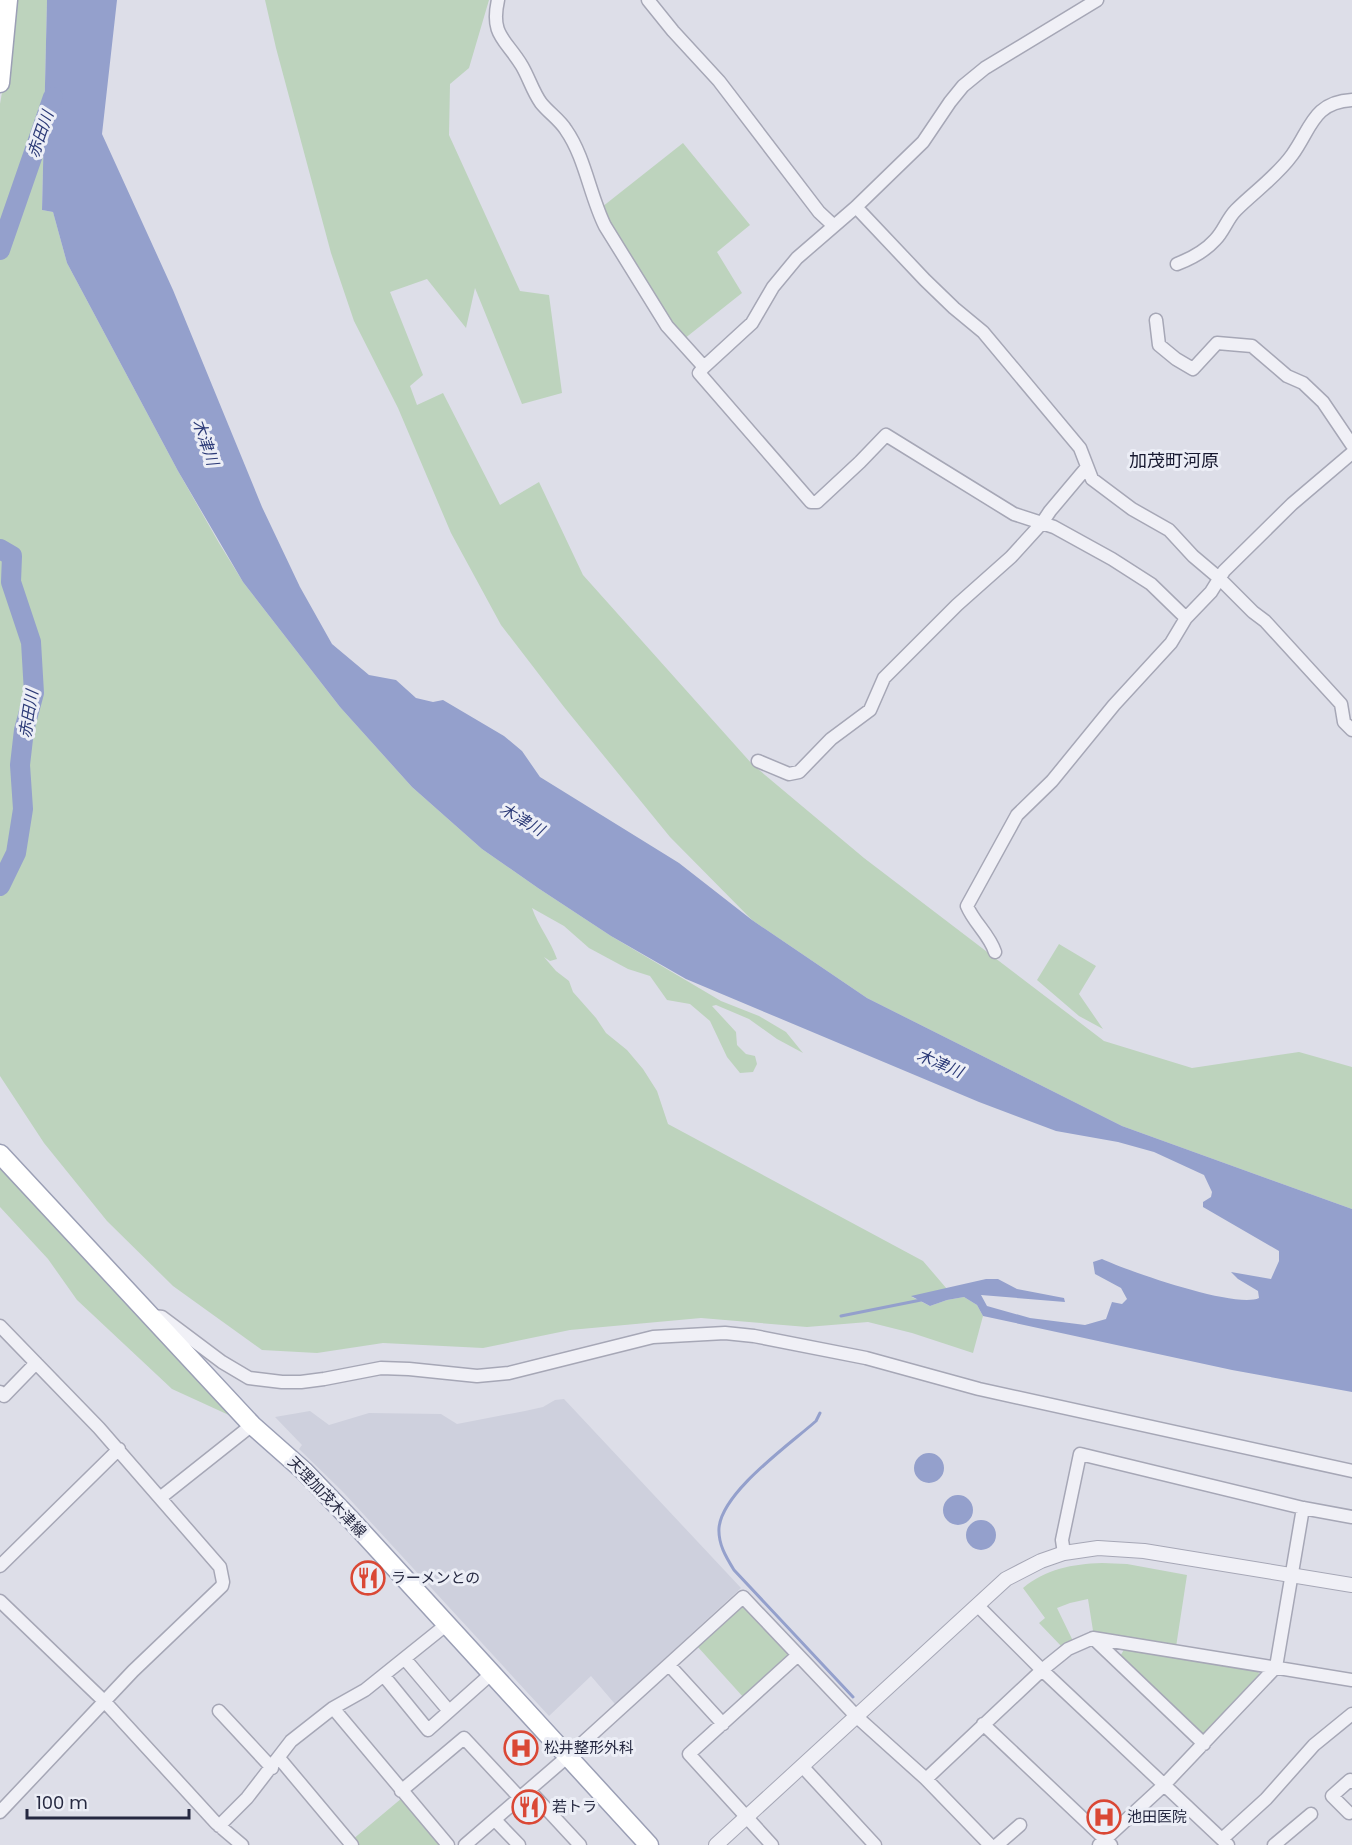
<svg xmlns="http://www.w3.org/2000/svg" width="1352" height="1845" font-family="Poppins,'Noto Sans JP',sans-serif">
  <rect width="100%" height="100%" fill="#dddee8"/>
  <!-- built -->
  <path fill="#ced0dd" d="M 564,1399 L 741,1588 L 615,1704 L 591,1676 L 549,1716 L 343,1492 L 299,1449 L 302,1445 L 275,1417 L 310,1411 L 329,1425 L 369,1413 L 441,1414 L 457,1424 L 525,1411 L 543,1407 L 555,1400 Z"/>
  <!-- green -->
  <path fill="#bdd3bd" d="M 12,0 L 47,0 L 42,210 L 53,212 L 67,263 L 178,471 L 219,543 L 243,582 L 340,707 L 412,787 L 482,849 L 538,888 L 611,936 L 721,1001 L 759,1016 L 786,1032 L 803,1053 L 777,1039 L 749,1019 L 716,1005 L 712,1006 L 736,1032 L 737,1045 L 746,1054 L 755,1056 L 757,1064 L 753,1072 L 740,1073 L 727,1057 L 710,1021 L 690,1004 L 667,1000 L 650,976 L 628,969 L 589,948 L 564,926 L 532,908 C 538,926 551,941 557,959 L 550,961 L 544,957 L 556,971 L 569,981 L 573,992 L 596,1018 L 606,1033 L 627,1050 L 643,1069 L 657,1091 L 668,1124 L 923,1261 L 947,1289 L 912,1297 L 930,1306 L 947,1300 L 964,1297 L 977,1305 L 983,1316 L 973,1353 L 912,1333 L 868,1322 L 807,1327 L 701,1318 L 570,1330 L 483,1348 L 383,1343 L 317,1353 L 262,1350 L 173,1286 L 107,1221 L 44,1143 L 0,1076 L 0,104 L 9,52 Z
    M 265,0 L 489,0 L 469,68 L 450,84 L 449,135 L 520,291 L 549,295 L 562,393 L 522,404 L 475,288 L 466,328 L 427,279 L 390,292 L 423,375 L 410,386 L 417,405 L 443,393 L 500,505 L 539,482 L 583,575 L 752,764 L 864,858 L 1104,1041 L 1192,1068 L 1299,1052 L 1352,1067 L 1352,1209 L 1122,1126 L 867,998 L 752,920 L 670,837 L 564,707 L 501,625 L 451,533 L 398,408 L 354,321 L 331,253 L 276,48 Z
    M 683,143 L 750,225 L 717,252 L 742,293 L 684,339 L 670,324 L 607,222 L 602,207 Z
    M 1059,944 L 1096,966 L 1079,994 L 1103,1029 L 1079,1016 L 1037,980 Z
    M 0,1168 L 231,1416 L 172,1389 L 77,1300 L 48,1259 L 0,1207 Z
    M 1102,1563 L 1127,1564 L 1187,1575 L 1176,1647 L 1094,1637 L 1088,1599 L 1070,1603 L 1057,1608 L 1073,1641 L 1063,1648 L 1039,1623 L 1045,1618 L 1023,1588 C 1046,1569 1072,1564 1102,1563 Z
    M 743,1605 L 790,1654 L 744,1698 L 697,1646 Z
    M 1125,1648 L 1257,1668 L 1260,1677 L 1207,1736 L 1202,1735 L 1119,1658 Z
    M 402,1798 L 442,1845 L 357,1845 L 352,1840 Z"/>
  <!-- water -->
  <path fill="#94a0cc" d="M 47,0 L 117,0 L 102,134 L 173,290 L 262,507 L 300,587 L 332,644 L 369,675 L 396,680 L 416,698 L 433,702 L 443,700 L 504,736 L 522,751 L 540,777 L 679,863 L 752,920 L 867,998 L 1122,1126 L 1352,1209 L 1352,1392 L 1232,1370 L 983,1316 L 977,1305 L 964,1297 L 947,1300 L 930,1306 L 911,1296 L 986,1279 L 998,1279 L 1017,1289 L 1064,1298 L 1065,1302 L 981,1295 L 987,1306 L 1030,1318 L 1085,1325 L 1106,1319 L 1112,1302 L 1122,1304 L 1127,1299 L 1121,1288 L 1095,1274 L 1093,1262 L 1102,1259 C 1128,1271 1236,1309 1259,1298 L 1258,1291 L 1238,1279 L 1231,1272 L 1271,1279 L 1279,1261 L 1279,1251 L 1203,1207 L 1203,1202 L 1211,1197 L 1212,1192 L 1204,1175 L 1154,1152 L 1118,1142 L 1056,1131 L 979,1102 L 686,979 L 611,936 L 538,888 L 482,849 L 412,787 L 340,707 L 243,582 L 178,471 L 67,263 L 53,212 L 42,210 Z
    M914 1468a15 15 0 1 1 30 0a15 15 0 1 1-30 0Z
    M943 1510a15 15 0 1 1 30 0a15 15 0 1 1-30 0Z
    M966 1535a15 15 0 1 1 30 0a15 15 0 1 1-30 0Z"/>
  <g fill="none" stroke-linecap="round" stroke-linejoin="round">
    <!-- stream -->
    <path stroke="#94a0cc" stroke-width="3" d="M 841,1316 L 921,1300
      M 820,1413 L 816,1421 C 789,1445 722,1492 719,1528 C 718,1544 726,1557 734,1570 L 853,1697"/>
    <!-- river -->
    <path stroke="#94a0cc" stroke-width="20" d="M 0,250 L 53,97
      M 0,549 L 12,556 L 11,582 L 31,642 L 34,693 L 24,730 L 20,765 L 23,809 L 16,853 L 0,886"/>
    <!-- minor casing -->
    <g stroke="#a6a7b6" stroke-width="15">
      <path id="minor" d="M 498,0 C 490,36 506,39 522,66 C 529,78 533,92 541,103 C 549,113 560,120 566,130 C 585,157 590,196 605,226 L 667,326 L 704,367
        M 648,0 L 673,31 L 719,81 L 819,212 L 834,226
        M 1097,0 L 985,68 L 963,86 L 950,102 L 923,142 L 856,207 L 797,258 L 773,287 L 752,323 L 704,367 L 699,373 L 811,502 L 817,502 L 860,462 L 886,435 L 1014,514 L 1054,527 L 1112,559 L 1151,584 L 1186,618
        M 856,207 L 925,280 L 954,308 L 983,332 L 1080,448 L 1092,479 L 1132,509 L 1169,530 L 1193,556 L 1219,578 L 1253,612 L 1265,621 L 1341,704 L 1344,722 L 1352,730
        M 1177,264 C 1190,259 1205,251 1215,240 C 1224,231 1227,219 1236,210 C 1254,192 1277,176 1292,155 C 1311,129 1313,102 1352,100
        M 1156,320 L 1159,345 L 1176,359 L 1193,369 L 1217,343 L 1252,346 L 1287,376 L 1303,383 L 1323,402 L 1352,445
        M 758,761 L 789,774 L 799,772 L 831,739 L 870,710 L 884,678 L 957,605 L 1011,557 L 1042,523 L 1050,511 L 1087,467
        M 995,952 C 989,934 974,923 967,906 L 1017,815 L 1052,781 L 1114,705 L 1171,643 L 1186,618 L 1211,592 L 1224,571 L 1292,504 L 1352,453
        M 153,1316 L 162,1317 L 222,1362 L 249,1378 L 282,1382 L 301,1382 L 324,1379 L 381,1368 L 409,1369 L 477,1376 L 509,1373 L 653,1337 L 725,1333 L 754,1336 L 866,1358 L 979,1389 L 1352,1471
        M 0,1326 L 99,1428 L 220,1567 L 223,1582 L 222,1586 L 133,1671 L 0,1812
        M 0,1392 L 4,1396 L 36,1363
        M 160,1498 L 252,1425
        M 1064,1553 L 1062,1540 L 1080,1454 L 1303,1508 L 1352,1517
        M 0,1566 L 119,1449
        M 0,1601 L 105,1702 L 216,1823 L 242,1845
        M 978,1606 L 1042,1670 L 1228,1845
        M 1093,1638 L 1204,1744
        M 405,1659 L 449,1711
        M 669,1665 L 723,1724
        M 384,1676 L 428,1730 L 491,1674
        M 333,1708 L 448,1845
        M 219,1711 L 272,1768
        M 983,1724 L 1111,1845
        M 279,1758 L 352,1845
        M 802,1766 L 875,1845
        M 926,1779 L 1042,1670 L 1068,1649 L 1093,1638 L 1352,1680
        M 529,1790 L 580,1845
        M 401,1791 L 464,1738 L 520,1798
        M 1349,1813 L 1332,1796 L 1350,1780 L 1352,1782
        M 495,1820 L 519,1845
        M 219,1826 L 247,1798 L 291,1741 L 333,1708 L 365,1690 L 446,1625
        M 1222,1839 L 1266,1799 L 1314,1745 L 1352,1714
        M 465,1845 L 567,1757 L 743,1597 L 857,1717 L 926,1779 L 990,1845
        M 772,1845 L 689,1754 L 798,1655
        M 997,1845 L 1020,1825
        M 1099,1845 L 1163,1786 L 1276,1667 L 1303,1508
        M 1274,1845 L 1311,1814"/>
    </g>
    <!-- tertiary casing -->
    <g stroke="#a6a7b6" stroke-width="16">
      <path id="tertiary" d="M 716,1845 L 1006,1579 L 1041,1561 L 1064,1553 L 1098,1548 L 1144,1551 L 1352,1585"/>
    </g>
    <!-- primary casing -->
    <g stroke="#9b9fb5" stroke-width="21">
      <path id="primary" d="M 0,83 L 8,0
        M 0,1154 L 252,1425 L 304,1471 L 352,1521 L 649,1845"/>
    </g>
    <!-- minor -->
    <use href="#minor" stroke="#f0f0f6" stroke-width="12"/>
    <!-- tertiary -->
    <use href="#tertiary" stroke="#f0f0f6" stroke-width="14"/>
    <!-- primary -->
    <use href="#primary" stroke="#fff" stroke-width="18"/>
  </g>
  <!-- icons -->
  <defs>
    <g id="restaurant-ring" transform="scale(1.725)"><circle r="9.5" fill="#eceef6" stroke="#da4835" stroke-width="1.5"/><path d="M-5-6h1v4h1v-4h1v4h1v-4h1v5L-1.5 .5V6h-2V.5L-5-1ZM5-6V6H3V1.5H1.5Q1.5-4 5-6Z" fill="#da4835"/></g>
    <g id="hospital-ring" transform="scale(1.725)"><circle r="9.5" fill="#eceef6" stroke="#da4835" stroke-width="1.5"/><path d="M-5-5h3v3.5h4V-5h3V5h-3V1.5h-4V5h-3Z" fill="#da4835"/></g>
  </defs>
  <g fill-rule="evenodd">
    <use href="#restaurant-ring" x="368" y="1578"/>
    <use href="#hospital-ring" x="521" y="1748"/>
    <use href="#restaurant-ring" x="529" y="1807"/>
    <use href="#hospital-ring" x="1104" y="1817"/>
  </g>
  <g text-anchor="middle" stroke-width="6" stroke-linejoin="round" paint-order="stroke">
    <!-- street labels -->
    <g font-size="15" fill="#252840" stroke="#eceef6">
      <text transform="translate(327 1497) rotate(46)" y="5">天理加茂木津線</text>
    </g>
    <!-- poi labels -->
    <g font-size="15" fill="#252840" stroke="#eceef6" text-anchor="start">
      <text x="391" y="1583">ラーメンとの</text>
      <text x="544" y="1753">松井整形外科</text>
      <text x="552" y="1812">若トラ</text>
      <text x="1127" y="1822">池田医院</text>
    </g>
    <!-- water labels -->
    <g font-size="16" font-style="italic" fill="#2c3a77" stroke="#eceef6">
      <text transform="translate(40 134) rotate(-71)" y="6">赤田川</text>
      <text transform="translate(206 442) rotate(71)" y="6">木津川</text>
      <text transform="translate(28 714) rotate(-81)" y="6">赤田川</text>
      <text transform="translate(522 819) rotate(30)" y="6">木津川</text>
      <text transform="translate(940 1063) rotate(23)" y="6">木津川</text>
    </g>
    <!-- quarter labels -->
    <g font-size="18" fill="#171930" stroke="#eceef6">
      <text x="1174" y="467">加茂町河原</text>
    </g>
  </g>
  <!-- scale -->
  <path d="M27 1809v9h162v-9" fill="none" stroke="#252840" stroke-width="3"/>
  <text x="36" y="1809" font-size="18" fill="#252840" stroke="#eceef6" stroke-width="4.5" paint-order="stroke">100 m</text>
</svg>
